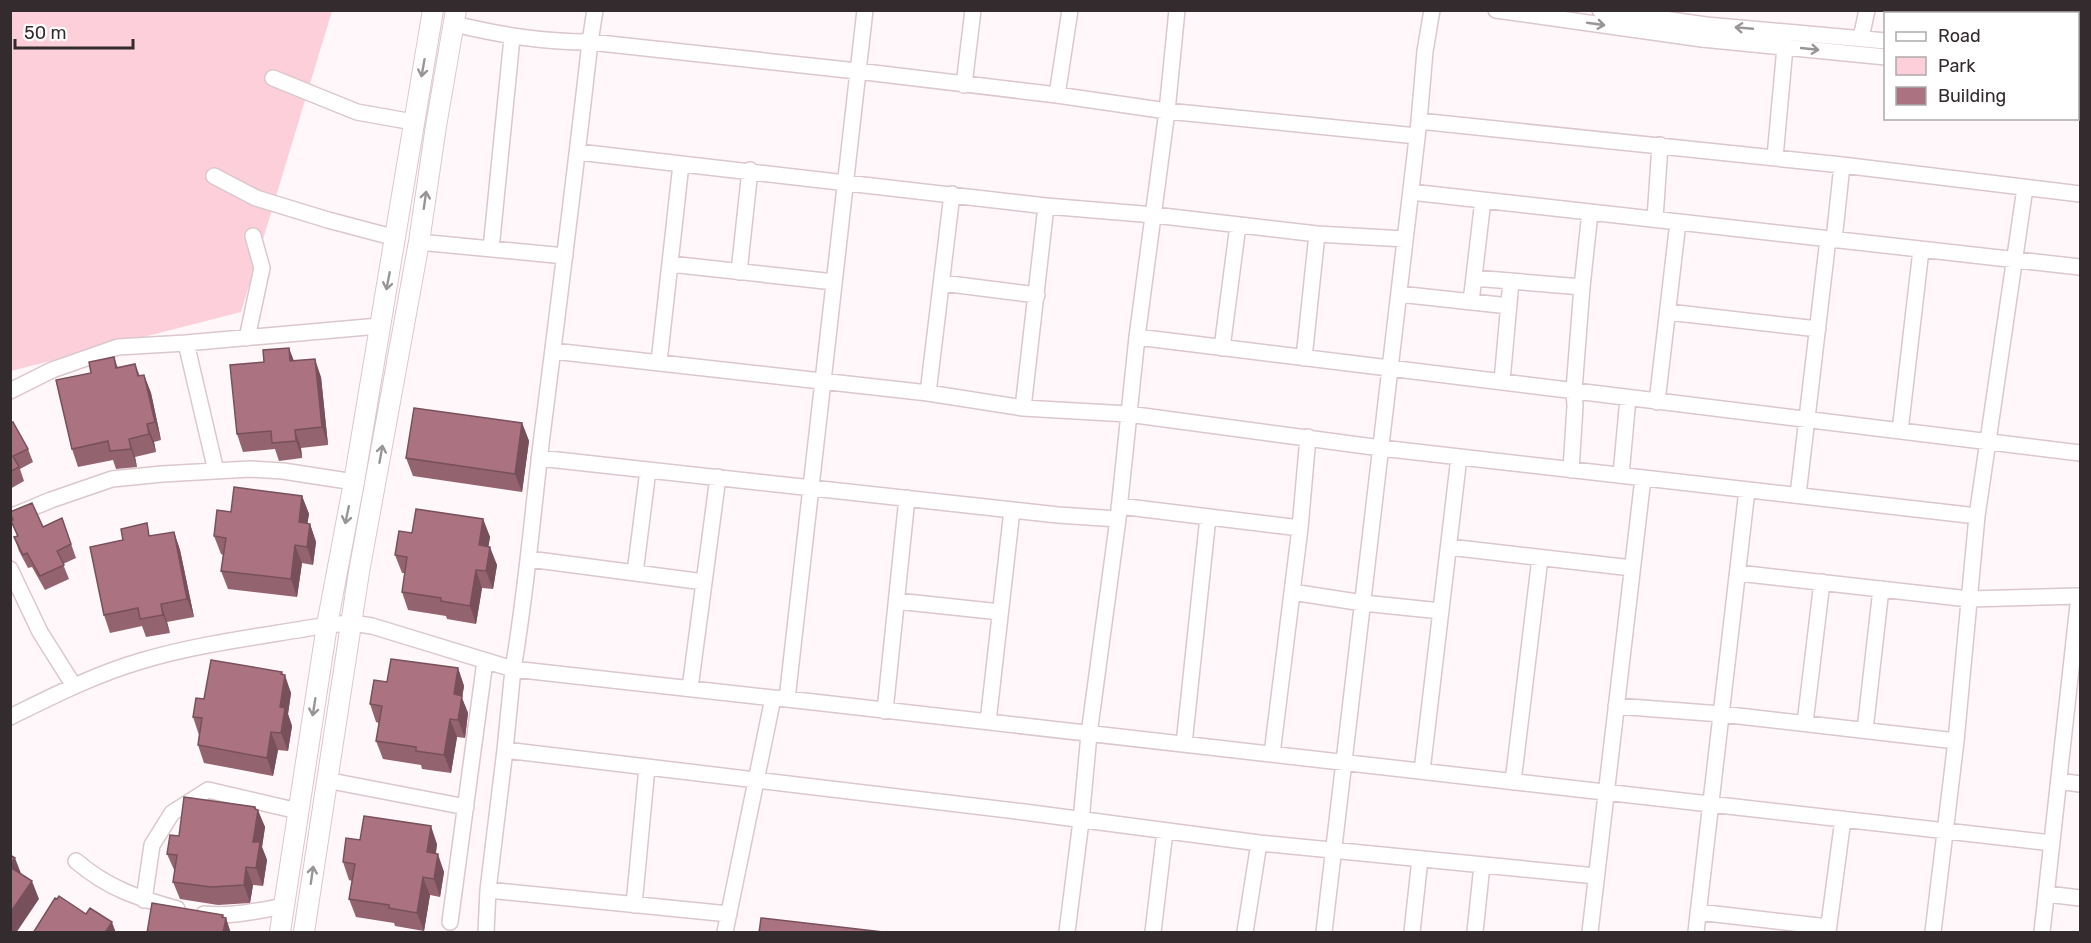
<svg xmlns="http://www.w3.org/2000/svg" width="2091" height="943" font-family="Rubik,sans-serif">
  <rect width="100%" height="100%" fill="#fff7f9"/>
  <!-- green -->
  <path fill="#fdcfda" d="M 11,11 L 332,11 L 241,312 L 11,371 Z"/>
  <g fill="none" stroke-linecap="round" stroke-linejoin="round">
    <!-- minor casing -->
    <g stroke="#dbc7cc" stroke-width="18">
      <path id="minor" d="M 1496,10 L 1702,39 L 1886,57
        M 1600,10 L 1706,25 L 1886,41
        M 454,24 C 501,35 541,42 590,42 L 595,10
        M 1861,38 L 1867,10
        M 2078,64 L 2080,65
        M 273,78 L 357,112 L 413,122
        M 2078,79 L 2080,80
        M 964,85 L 973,10
        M 1057,95 L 1070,10
        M 1419,121 L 1842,165 L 2080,194
        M 578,152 L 1046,206 L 1154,215 L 1317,234 L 1405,239
        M 1775,157 L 1785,47
        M 214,176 L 256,198 L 328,220 L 396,238
        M 1411,192 L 2080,267
        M 1655,219 L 1660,145
        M 1834,240 L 1842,165
        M 419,242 L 565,256
        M 491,249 L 512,38
        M 670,264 L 834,282
        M 739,272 L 750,170
        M 1474,278 L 1582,287
        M 942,283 L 1037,295
        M 1399,294 L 1509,306
        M 1471,302 L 1483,200
        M 1668,312 L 1818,329
        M 1137,337 L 2080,453
        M 247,338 L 262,268 L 253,236
        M 186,343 L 216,471
        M 1222,348 L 1238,225
        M 553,351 L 928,393 L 1023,408 L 1128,414 L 1381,448 L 1977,516
        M 1304,358 L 1317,234
        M 659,362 L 681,164
        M 1502,381 L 1511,281
        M 10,391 L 52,370 L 118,347 L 186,343 L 379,326
        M 928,393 L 952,194
        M 1657,402 L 1678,222
        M 1023,408 L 1046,206
        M 1900,431 L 1921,250
        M 539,458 L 1058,515 L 1118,519
        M 1571,470 L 1575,406 L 1574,390 L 1582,287 L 1590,212
        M 1621,475 L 1628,398
        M 1798,495 L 1828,239
        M 1119,506 L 1300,528
        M 10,517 L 51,500 L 112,479 L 162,474 L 250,469 L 283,471 L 354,482
        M 1449,547 L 1632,568
        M 529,559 L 704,582
        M 10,569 L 40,632 L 74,686
        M 635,573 L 648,470
        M 1738,573 L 1969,599 L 2079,596 L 2042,932
        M 1292,592 L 1363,603 L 1441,611
        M 897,601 L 1000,612
        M 690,688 L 718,477
        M 773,698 L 513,669 L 505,750 L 1024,812 L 1259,843 L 1596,876
        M 787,699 L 2052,843
        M 1616,706 L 1721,714 L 1956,741
        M 885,711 L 907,498
        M 10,717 C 53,696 96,674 141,661 C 201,643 265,636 327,625 L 352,623 L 372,626 L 513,669 C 526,594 532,519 541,444 C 558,310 575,176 590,42 L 857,71 L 1057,95 L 1167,111 L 1417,136
        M 988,722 L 1012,510
        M 1805,723 L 1822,582
        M 1865,730 L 1881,589
        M 1184,744 L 1208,517
        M 1272,754 L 1300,528 L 1308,437
        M 1422,771 L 1459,457
        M 326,780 L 466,807
        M 2059,781 L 2080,784
        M 1513,782 L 1540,558
        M 76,861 C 109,889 136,897 177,909
        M 488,890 L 729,914
        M 2047,894 L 2080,898
        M 144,900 L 152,845 L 172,813 L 208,790 L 298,811
        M 634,905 L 647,767
        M 1698,912 L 1828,927
        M 204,914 C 231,917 257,911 284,906
        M 450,922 L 485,661
        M 486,932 L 488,890 L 505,750
        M 725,932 L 773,698 L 787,699 L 865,10
        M 1067,932 L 1081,821 L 1089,734 L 1118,519 L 1137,337 L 1167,111 L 1177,10
        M 1153,932 L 1165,831
        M 1245,932 L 1259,843
        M 1324,932 L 1419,121 L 1425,51 L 1432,10
        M 1412,932 L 1420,859
        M 1475,932 L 1482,865
        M 1590,932 L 1643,478
        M 1696,932 L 1747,490
        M 1828,932 L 1843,819
        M 1933,932 L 1956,741 L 1977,516 L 2025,188"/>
    </g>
    <!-- major casing -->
    <g stroke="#dbc7cc" stroke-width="22">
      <path id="major" d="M 280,932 L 327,625 L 354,482 L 433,10
        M 304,932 L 359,572 L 419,242 L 436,126 L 456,10"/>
    </g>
    <!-- minor -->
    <use href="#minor" stroke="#fff" stroke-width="15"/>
    <!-- major -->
    <use href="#major" stroke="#fff" stroke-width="20"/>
  </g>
  <!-- wall -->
  <path fill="#936370" d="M 114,357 L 118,368 L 135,364 L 140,376 L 144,375 L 151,393 L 161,440 L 154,442 L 156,452 L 135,457 L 137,467 L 116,469 L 113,460 L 78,467 L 72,449 L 91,373 Z
    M 294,361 L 321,377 L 328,445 L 301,448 L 302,458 L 279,461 L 275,449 L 243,452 L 237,434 Z
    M 10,423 L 28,449 L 33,462 L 20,469 L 24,481 L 10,489 Z
    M 522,423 L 529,441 L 522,492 L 413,476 L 406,458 Z
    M 302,496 L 309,514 L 307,523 L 310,524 L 316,542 L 313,565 L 302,563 L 297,597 L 228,589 L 221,571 L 223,555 L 221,554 L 214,536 L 231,512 Z
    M 10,515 L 43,527 L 62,518 L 76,558 L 63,564 L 69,579 L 45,590 L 32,567 L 28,568 L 19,551 L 14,537 L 17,536 L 11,521 L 12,520 Z
    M 483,519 L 490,537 L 488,546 L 497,565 L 493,589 L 482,588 L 476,624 L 447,619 L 446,616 L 408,610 L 402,592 L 405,573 L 402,573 L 395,555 L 412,533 Z
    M 174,532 L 180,550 L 194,617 L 167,622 L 170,633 L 146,637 L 142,626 L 110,633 L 104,615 L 151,536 Z
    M 458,668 L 464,686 L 462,698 L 468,713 L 465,738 L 457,737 L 451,773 L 422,769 L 421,765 L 383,759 L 376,741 L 379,723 L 376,722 L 370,704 L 387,682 Z
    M 282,674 L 291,693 L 288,714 L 292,726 L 288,751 L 278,750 L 273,776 L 204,763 L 198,745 L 199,735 L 193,717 L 204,699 Z
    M 255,807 L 265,827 L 262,847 L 267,860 L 263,886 L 253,885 L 250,903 L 218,905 L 180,899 L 173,882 L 175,872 L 167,854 L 179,836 Z
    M 360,840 L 437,844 L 436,854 L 444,872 L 440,897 L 430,895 L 424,931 L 395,926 L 394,923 L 356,917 L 349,899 L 352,881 L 349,880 L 343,862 Z"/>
  <!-- shaded-wall -->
  <path fill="#78505b" d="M 289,348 L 296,366 L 290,361 Z
    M 315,359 L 321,377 L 328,445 L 322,427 Z
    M 144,375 L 151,393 L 161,440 L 155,422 Z
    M 522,423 L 529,441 L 522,492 L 515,474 Z
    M 147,424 L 154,442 L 156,452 L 149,434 Z
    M 295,430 L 301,448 L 302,458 L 296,441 Z
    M 129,439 L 135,457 L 137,467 L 131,449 Z
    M 302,496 L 309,514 L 305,540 L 299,522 Z
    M 483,519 L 490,537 L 486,563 L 479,545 Z
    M 310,524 L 316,542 L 313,565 L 307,547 Z
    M 174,532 L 180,550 L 194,617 L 187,599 Z
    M 295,545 L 302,563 L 297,597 L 291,579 Z
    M 490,547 L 497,565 L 493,589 L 486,571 Z
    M 476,570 L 482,588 L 476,624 L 470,606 Z
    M 161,604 L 167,622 L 170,633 L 163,615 Z
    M 458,668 L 464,686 L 462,698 L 468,713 L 465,738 L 458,720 L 454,694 Z
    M 282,672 L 284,679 L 285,675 L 291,693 L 288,714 L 292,726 L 288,751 L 281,733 L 280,707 Z
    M 450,719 L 457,737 L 451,773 L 444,755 Z
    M 271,732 L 278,750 L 273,776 L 267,758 Z
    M 255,807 L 258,814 L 258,810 L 265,827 L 262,847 L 267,860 L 263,886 L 256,868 L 253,842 Z
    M 431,826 L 437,844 L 433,870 L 427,852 Z
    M 438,854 L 444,872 L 440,897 L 434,879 Z
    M 15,858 L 22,876 L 10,869 L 10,865 Z
    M 246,867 L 253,885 L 250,903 L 244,885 Z
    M 423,877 L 430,895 L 424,931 L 417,913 Z
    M 32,881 L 39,899 L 16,933 L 10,933 L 10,913 Z
    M 223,915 L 225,922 L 226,918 L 231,933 L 223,933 Z
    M 112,922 L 116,933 L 107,933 L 106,931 Z"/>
  <!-- building -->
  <path fill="#ab7382" stroke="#78505b" stroke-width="1.5" d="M 289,348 L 290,361 L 315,359 L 322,427 L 295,430 L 296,441 L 272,443 L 271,431 L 237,434 L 230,365 L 264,362 L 263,350 Z
    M 114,357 L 116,368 L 135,364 L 138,376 L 144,375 L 155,422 L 147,424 L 149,434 L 129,439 L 131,449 L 110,451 L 108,441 L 72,449 L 56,380 L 91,373 L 89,362 Z
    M 414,408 L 522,423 L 515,474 L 406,458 Z
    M 13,422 L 28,449 L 13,456 L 19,467 L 10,472 L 10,423 Z
    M 234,487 L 302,496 L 299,522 L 310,524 L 307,547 L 295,545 L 291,579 L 221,571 L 226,538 L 214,536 L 217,510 L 231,512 Z
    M 32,503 L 43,527 L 62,518 L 71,544 L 57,551 L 64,565 L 40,576 L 27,553 L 23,555 L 14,537 L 18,536 L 11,521 L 13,520 L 10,512 Z
    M 416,509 L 483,519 L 479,545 L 490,547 L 486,571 L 476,570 L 470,606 L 441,601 L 441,598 L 402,592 L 407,557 L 395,555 L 399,531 L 412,533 Z
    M 147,523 L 149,536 L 174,532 L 187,599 L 161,604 L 163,615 L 140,619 L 138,608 L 104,615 L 90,547 L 123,540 L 121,529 Z
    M 391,659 L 458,668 L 454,694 L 462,696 L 458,720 L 450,719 L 444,755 L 416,751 L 416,747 L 376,741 L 382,706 L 370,704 L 374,680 L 387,682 Z
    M 211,660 L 282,672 L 281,674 L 285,675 L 280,707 L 285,708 L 281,733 L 271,732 L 267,758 L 198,745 L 202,718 L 193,717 L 196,698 L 204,699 Z
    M 184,797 L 255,807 L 255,809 L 258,810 L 253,842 L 260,842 L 256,868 L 246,867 L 244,885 L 211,887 L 173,882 L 177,855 L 167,854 L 170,835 L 179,836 Z
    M 364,816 L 431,826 L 427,852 L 438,854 L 434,879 L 423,877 L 417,913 L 389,908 L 389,905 L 349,899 L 355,864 L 343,862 L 346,838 L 360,840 Z
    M 10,855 L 15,858 L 10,865 Z
    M 10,867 L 32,881 L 10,913 Z
    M 59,896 L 86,914 L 90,908 L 112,922 L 106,931 L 109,933 L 33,933 L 55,898 L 57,899 Z
    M 152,903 L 223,915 L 222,917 L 226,918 L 223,933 L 147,933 Z
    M 761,918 L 892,933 L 759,933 Z"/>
  <!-- one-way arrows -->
  <defs><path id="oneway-shaft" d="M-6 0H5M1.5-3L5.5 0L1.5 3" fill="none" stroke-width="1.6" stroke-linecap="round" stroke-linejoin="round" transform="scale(1.5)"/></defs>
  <g stroke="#999596">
    <use href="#oneway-shaft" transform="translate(1596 24) rotate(8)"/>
    <use href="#oneway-shaft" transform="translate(1744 28) rotate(-175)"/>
    <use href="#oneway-shaft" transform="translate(1810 49) rotate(6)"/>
    <use href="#oneway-shaft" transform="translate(423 68) rotate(100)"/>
    <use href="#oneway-shaft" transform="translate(425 200) rotate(-82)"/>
    <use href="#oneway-shaft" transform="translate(388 281) rotate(101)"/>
    <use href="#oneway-shaft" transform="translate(381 454) rotate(-80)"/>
    <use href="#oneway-shaft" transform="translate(347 515) rotate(102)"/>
    <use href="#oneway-shaft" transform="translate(314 707) rotate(99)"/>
    <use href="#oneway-shaft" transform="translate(312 875) rotate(-82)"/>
  </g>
  <!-- border -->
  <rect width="2091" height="943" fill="none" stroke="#332b2d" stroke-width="24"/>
  <!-- legend -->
  <rect x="1884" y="12" width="195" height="108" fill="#ffffff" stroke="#adaaab" stroke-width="1.5"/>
  <rect x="1896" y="32" width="30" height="9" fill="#ffffff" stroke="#adaaab" stroke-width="1.5"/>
  <text x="1938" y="42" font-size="18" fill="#332b2d">Road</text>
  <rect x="1896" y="57" width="30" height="18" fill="#fdcfda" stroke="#adaaab" stroke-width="1.5"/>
  <text x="1938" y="72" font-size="18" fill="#332b2d">Park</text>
  <rect x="1896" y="87" width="30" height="18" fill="#ab7382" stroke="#adaaab" stroke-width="1.5"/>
  <text x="1938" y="102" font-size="18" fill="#332b2d">Building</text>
  <!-- scale -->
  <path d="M15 39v9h118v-9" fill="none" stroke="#332b2d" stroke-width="3"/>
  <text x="24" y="39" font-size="18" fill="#332b2d" stroke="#ffffff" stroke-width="4.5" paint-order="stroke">50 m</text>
</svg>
